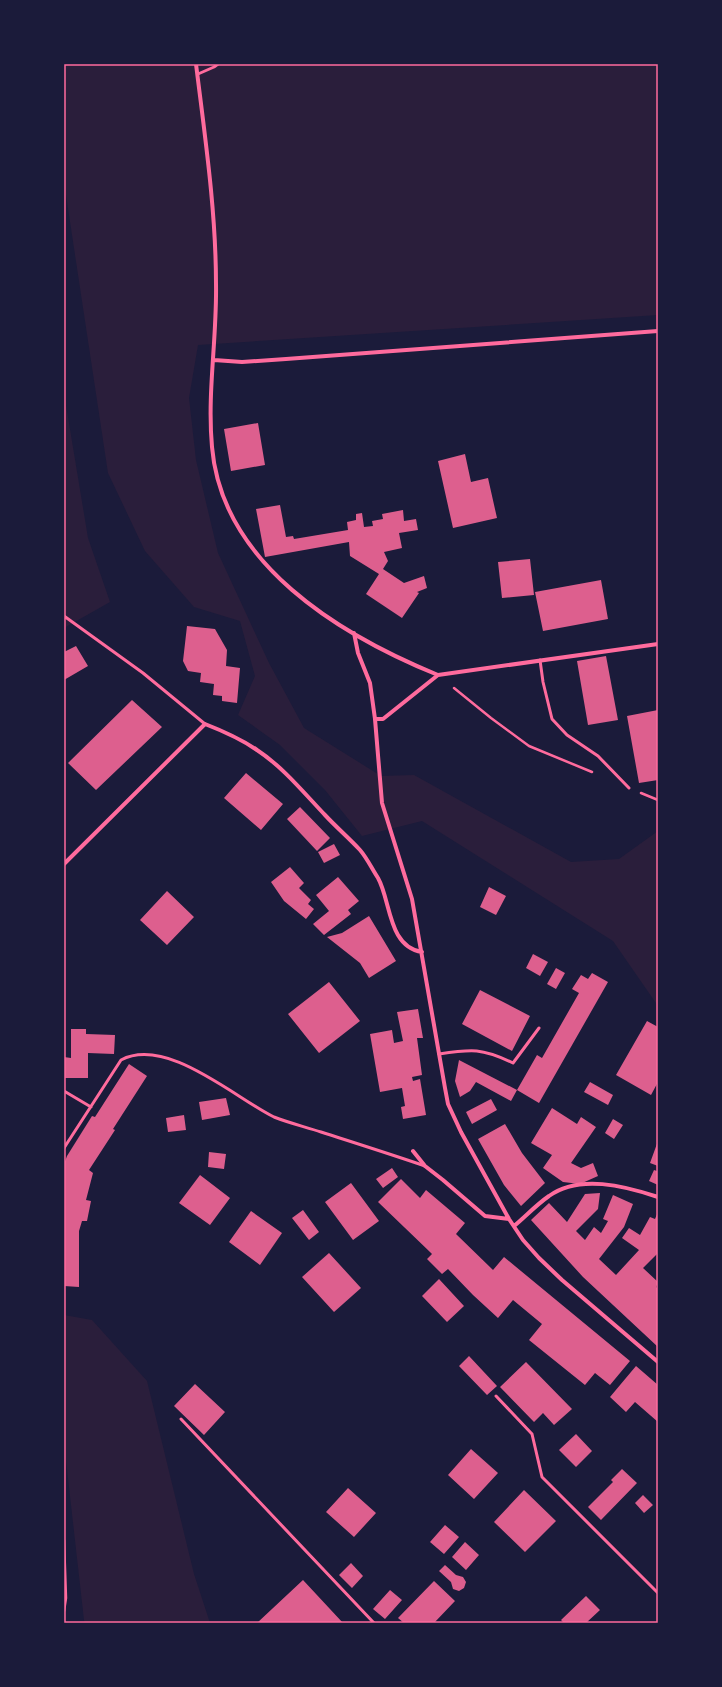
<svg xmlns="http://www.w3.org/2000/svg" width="722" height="1687" font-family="Commissioner,sans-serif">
  <rect width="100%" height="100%" fill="#1b1b3a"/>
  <!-- green -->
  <path fill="#2a1e3b" d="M 64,64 L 658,64 L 658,315 L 198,345 L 189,398 L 196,460 L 218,553 L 269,663 L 304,728 L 381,776 L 414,775 L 571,862 L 619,859 L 658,831 L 658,1006 L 613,941 L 422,821 L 362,836 L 325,790 L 280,745 L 238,715 L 255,676 L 240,621 L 194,607 L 145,551 L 108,473 L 64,182 Z
    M 64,393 L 88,538 L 110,602 L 64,628 Z
    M 64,1315 L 92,1320 L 147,1381 L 194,1574 L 210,1623 L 85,1623 L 84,1620 L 64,1443 Z"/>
  <!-- building -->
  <path fill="#dd5f8e" d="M 258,423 L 265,465 L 231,471 L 224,429 Z
    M 465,454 L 471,482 L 488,478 L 497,518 L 453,528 L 438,461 Z
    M 280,505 L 286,537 L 293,536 L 294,539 L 348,530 L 347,522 L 356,520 L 356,514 L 362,513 L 364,527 L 373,526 L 372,521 L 383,519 L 382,514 L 403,510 L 404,521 L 416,519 L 418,530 L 399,533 L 402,548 L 384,552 L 388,561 L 383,569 L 404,583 L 424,576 L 427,588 L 417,592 L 419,593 L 402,618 L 366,594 L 379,574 L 350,556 L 349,542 L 265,557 L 256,509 Z
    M 530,559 L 534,595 L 502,598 L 498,562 Z
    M 601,580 L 608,619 L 543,631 L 535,592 Z
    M 187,626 L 215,629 L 227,650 L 226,666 L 240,668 L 237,703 L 222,701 L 222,696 L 213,695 L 214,684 L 200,682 L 201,673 L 188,671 L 183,661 Z
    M 76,646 L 88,666 L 64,680 L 64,652 Z
    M 606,656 L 618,720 L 588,725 L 577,661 Z
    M 132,700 L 162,727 L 96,790 L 68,763 Z
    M 658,710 L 658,780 L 639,783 L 627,716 Z
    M 246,773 L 283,804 L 261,830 L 224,798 Z
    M 300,807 L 330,838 L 317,851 L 287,819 Z
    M 334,844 L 340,855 L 324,863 L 318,852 Z
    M 290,867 L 304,883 L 299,888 L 311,900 L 308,904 L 314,909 L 306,919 L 284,901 L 271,882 Z
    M 338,877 L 359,901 L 348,910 L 351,914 L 324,935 L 313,924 L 329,911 L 316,895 Z
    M 489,887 L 506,896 L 496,915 L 480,907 Z
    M 167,891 L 194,917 L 167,945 L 140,920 Z
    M 369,916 L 396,961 L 369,978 L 360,963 L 327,937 L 342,933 Z
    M 533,954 L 548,962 L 540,976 L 526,968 Z
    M 556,968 L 565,973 L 556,989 L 547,984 Z
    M 592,973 L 608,982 L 539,1103 L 517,1090 L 537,1055 L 542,1058 L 579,993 L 572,989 L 581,975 L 588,979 Z
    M 329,982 L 360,1021 L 319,1053 L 288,1014 Z
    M 480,990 L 530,1016 L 512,1051 L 462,1024 Z
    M 418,1009 L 423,1038 L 417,1038 L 422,1075 L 412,1077 L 413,1081 L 420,1079 L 426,1115 L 403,1119 L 401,1107 L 405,1106 L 402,1088 L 380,1092 L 370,1034 L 392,1030 L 394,1043 L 403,1041 L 397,1012 Z
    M 647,1021 L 658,1027 L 658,1082 L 651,1095 L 616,1075 Z
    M 71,1029 L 86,1029 L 86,1034 L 115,1035 L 114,1054 L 88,1053 L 88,1078 L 64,1078 L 64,1057 L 71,1058 Z
    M 459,1060 L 517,1090 L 511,1101 L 476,1082 L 470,1091 L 460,1097 L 455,1081 Z
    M 129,1064 L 147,1076 L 113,1129 L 115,1130 L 89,1170 L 93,1173 L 86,1200 L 91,1201 L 87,1221 L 82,1221 L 79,1231 L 79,1287 L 64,1286 L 64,1164 L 67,1156 L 92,1116 L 95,1117 Z
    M 590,1082 L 613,1095 L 608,1105 L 584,1092 Z
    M 226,1098 L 230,1115 L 202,1120 L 199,1102 Z
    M 491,1099 L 497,1110 L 472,1124 L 466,1112 Z
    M 552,1108 L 577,1124 L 581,1117 L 596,1127 L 571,1163 L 581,1168 L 593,1163 L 598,1176 L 580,1184 L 563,1182 L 543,1168 L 552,1155 L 531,1143 Z
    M 184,1115 L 186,1130 L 168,1132 L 166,1118 Z
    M 613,1119 L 623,1125 L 614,1139 L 605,1133 Z
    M 505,1124 L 522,1153 L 545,1183 L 521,1206 L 504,1185 L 478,1139 Z
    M 658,1141 L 658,1166 L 650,1163 Z
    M 209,1152 L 226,1154 L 224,1169 L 208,1167 Z
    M 392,1168 L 398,1177 L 383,1188 L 376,1179 Z
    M 658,1168 L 658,1185 L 649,1181 L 654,1170 L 657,1171 Z
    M 200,1175 L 230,1198 L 210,1225 L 179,1203 Z
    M 401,1179 L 420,1198 L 426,1190 L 465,1223 L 456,1234 L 492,1269 L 493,1270 L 504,1257 L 630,1361 L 610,1385 L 595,1373 L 585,1385 L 529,1340 L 542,1324 L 513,1300 L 498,1318 L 473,1295 L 448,1269 L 442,1274 L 427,1259 L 432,1254 L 430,1252 L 378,1202 Z
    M 351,1183 L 379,1221 L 353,1240 L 325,1202 Z
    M 600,1193 L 598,1209 L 576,1231 L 585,1240 L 594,1227 L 601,1233 L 608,1221 L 603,1219 L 613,1195 L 633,1204 L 624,1227 L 599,1259 L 616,1275 L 639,1250 L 622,1238 L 629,1228 L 640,1235 L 650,1217 L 655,1219 L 658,1212 L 658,1253 L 643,1268 L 658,1282 L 656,1287 L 658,1289 L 658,1347 L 583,1277 L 531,1220 L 549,1203 L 567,1222 L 585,1194 Z
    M 303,1210 L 319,1232 L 309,1240 L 292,1218 Z
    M 251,1211 L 282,1233 L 260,1265 L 229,1242 Z
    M 329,1253 L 361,1288 L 334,1312 L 302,1277 Z
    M 439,1279 L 464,1306 L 447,1322 L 422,1296 Z
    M 469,1356 L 497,1386 L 487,1395 L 459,1366 Z
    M 526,1362 L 572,1409 L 554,1425 L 543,1413 L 534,1422 L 500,1387 Z
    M 636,1366 L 658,1385 L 658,1422 L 635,1402 L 626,1412 L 610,1397 Z
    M 195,1384 L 225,1412 L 204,1435 L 174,1406 Z
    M 576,1434 L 592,1451 L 576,1467 L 559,1450 Z
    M 471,1449 L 498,1473 L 474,1499 L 448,1475 Z
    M 622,1469 L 637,1483 L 601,1520 L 588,1507 L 613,1482 L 611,1480 Z
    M 348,1488 L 376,1513 L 354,1537 L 326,1512 Z
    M 524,1490 L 556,1521 L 525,1552 L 494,1522 Z
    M 643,1495 L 653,1505 L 644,1513 L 635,1503 Z
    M 445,1525 L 459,1537 L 444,1554 L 430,1542 Z
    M 465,1542 L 479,1555 L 466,1570 L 452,1557 Z
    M 351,1563 L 363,1576 L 352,1588 L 339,1575 Z
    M 445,1565 L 456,1575 L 463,1577 L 466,1582 L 464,1588 L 459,1591 L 453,1589 L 451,1582 L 439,1571 Z
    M 303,1580 L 343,1623 L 257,1623 Z
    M 434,1581 L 455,1601 L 434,1623 L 404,1623 L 398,1618 Z
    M 390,1590 L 402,1600 L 385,1619 L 373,1609 Z
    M 586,1596 L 600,1610 L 586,1623 L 564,1623 L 561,1620 Z"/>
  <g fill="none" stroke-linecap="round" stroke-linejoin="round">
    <!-- path -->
    <path stroke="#ff6b9d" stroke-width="2.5" d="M 454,688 L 491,718 L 529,746 L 592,772
      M 641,793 L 658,800
      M 64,1540 L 66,1598 L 64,1611"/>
    <!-- service -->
    <path stroke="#ff6b9d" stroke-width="3" d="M 198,74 L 214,67 L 218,64
      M 64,616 L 143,673 L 205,724
      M 540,660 L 543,682 L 552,719 L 567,735 L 598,756 L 629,788
      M 439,1054 C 472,1049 482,1048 513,1063 L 539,1028
      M 64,1091 L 91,1107
      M 64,1148 L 121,1060 C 167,1036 235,1098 274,1117 C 289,1123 306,1127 321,1132 C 355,1143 390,1154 425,1166
      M 496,1396 L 532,1434 L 542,1477 L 658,1593
      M 181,1419 L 374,1623"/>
    <!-- minor -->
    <path stroke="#ff6b9d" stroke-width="4" d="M 196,64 C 205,137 216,211 216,284 C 217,339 207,393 212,447 C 222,564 340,635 438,675
      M 214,360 L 242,362 L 286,359 L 658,331
      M 354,633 L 358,653 L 370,683 L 375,719 L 382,803 L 412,899 L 445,1088 L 448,1104 L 461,1132 L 509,1219 L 523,1240 L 539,1258 L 562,1280 L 658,1362
      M 375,719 L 383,719 L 438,675 L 658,644
      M 64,864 L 205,724 C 223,731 241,739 257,750 C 283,767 304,793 325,815 C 336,827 349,838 360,850 C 367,858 372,869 378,878 C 391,901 388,947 422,952
      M 413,1151 L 425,1166 L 443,1180 L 485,1216 L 509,1219
      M 514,1226 C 525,1217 536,1205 549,1196 C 579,1174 625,1186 658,1197"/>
  </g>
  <!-- border -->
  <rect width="722" height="1687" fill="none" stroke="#1b1b3a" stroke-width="130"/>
  <rect x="65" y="65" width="592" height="1557" fill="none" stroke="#ff6b9d" stroke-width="1.5"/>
</svg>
